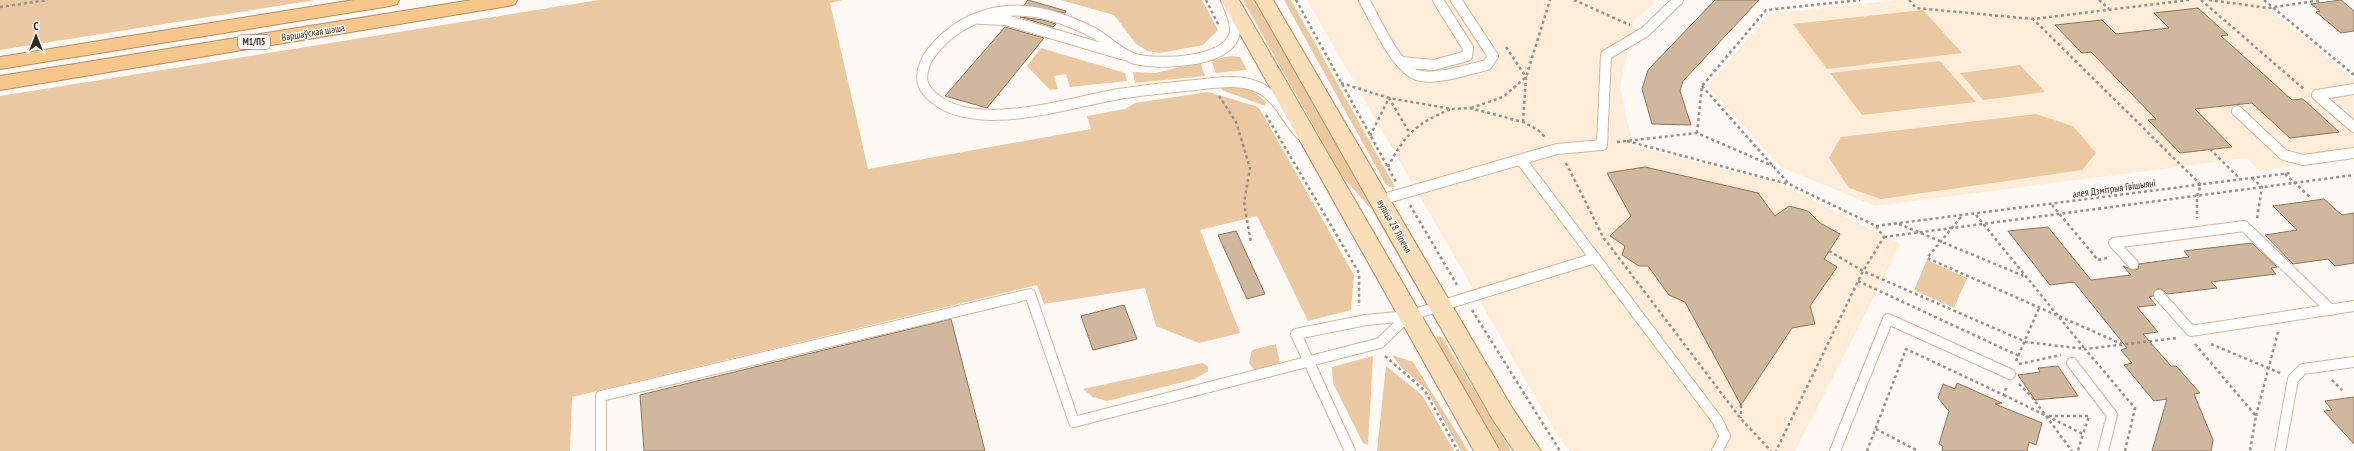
<svg xmlns="http://www.w3.org/2000/svg" width="2354" height="451" viewBox="0 0 2354 451" font-family="'PT Sans Narrow',sans-serif">
  <style>
    .built { fill: #ffedd9 }
    .green { fill: #eac9a2 }
    .building { fill: #d0b89e; stroke: #8b755c }
    .lines { fill: none; stroke-linecap: round; stroke-linejoin: round }
    .lane-casing { stroke: #cfb89d; stroke-width: 12 }
    .primary-casing { stroke: #b28f65; stroke-width: 2 }
    .highway-casing { stroke: #b28f65; stroke-width: 2 }
    .path { stroke: #989189; stroke-width: 2.5; stroke-dasharray: 3 3; stroke-linecap: butt }
    .lane { stroke: #fff; stroke-width: 10 }
    .primary { fill: #faddb9; fill-rule: evenodd }
    .highway { fill: #f7c68b; fill-rule: evenodd }
    .labels { text-anchor: middle; stroke-width: 3; stroke-linejoin: round; paint-order: stroke }
    .shield { fill: #fef9f4; stroke: #70685f; stroke-width: 1 }
    .shield-label { font-size: 9px; font-weight: bold; fill: #332a1f }
    .street-label { font-size: 10px; fill: #332a1f; stroke: #fef9f4 }
  </style>
  <rect width="100%" height="100%" fill="#fef9f4"/>
  <g class="built">
    <polygon points="1307,0 1653,0 1655,3 1634,20 1620,87 1633,146 1781,184 1901,244 1795,451 1569,451 1553,428"/>
    <polygon points="1897,0 2258,0 2354,79 2354,157 2259,171 2247,158 1875,206 1781,167 1708,86 1769,14"/>
  </g>
  <g class="green">
    <polygon points="0,0 316,0 0,50"/>
    <polygon points="599,0 842,0 830,3 868,169 1091,129 1087,116 1125,109 1135,103 1208,92 1255,106 1259,108 1354,275 1351,310 1308,321 1257,216 1200,230 1240,333 1199,343 1156,326 1145,288 1044,304 1037,285 572,397 570,451 0,451 0,96"/>
    <polygon points="1061,0 1202,0 1218,30 1203,45 1160,53 1148,51 1136,44 1114,15"/>
    <polygon points="1243,0 1254,0 1351,169 1378,206 1418,284 1414,284 1372,210 1341,175"/>
    <polygon points="1284,0 1291,0 1395,187 1389,187 1385,183"/>
    <polygon points="1923,10 1962,53 1827,69 1793,24"/>
    <polygon points="1041,48 1125,73 1127,81 1070,87 1066,74 1054,76 1058,89 1050,90 1027,66"/>
    <polygon points="1231,56 1240,57 1247,70 1216,73 1211,60"/>
    <polygon points="1940,61 1976,102 1862,115 1830,73"/>
    <polygon points="1200,62 1205,76 1135,83 1133,72 1156,73"/>
    <polygon points="2020,65 2045,92 1983,100 1960,73"/>
    <polygon points="1235,85 1253,91 1266,102 1265,106 1222,90 1220,86"/>
    <polygon points="2036,114 2073,126 2096,153 2082,170 1881,199 1849,188 1829,158 1841,137"/>
    <polygon points="1927,260 1967,278 1954,308 1914,290"/>
    <polygon points="1438,336 1442,337 1511,451 1502,451 1481,420 1435,340"/>
    <polygon points="1276,344 1280,365 1255,371 1249,363 1252,350"/>
    <polygon points="1392,355 1413,362 1468,451 1461,451 1426,389 1402,368"/>
    <polygon points="1373,356 1368,445 1363,443 1333,383 1332,367"/>
    <polygon points="1202,363 1208,366 1208,371 1195,379 1107,401 1093,397 1083,389"/>
    <polygon points="1386,366 1422,395 1454,451 1377,451"/>
  </g>
  <g class="building">
    <polygon points="1028,0 1066,11 1065,13 1024,5"/>
    <polygon points="1715,0 1759,0 1683,81 1680,91 1691,125 1652,124 1642,89 1648,70"/>
    <polygon points="2341,0 2354,11 2354,31 2341,33 2316,12 2320,11 2311,4"/>
    <polygon points="2198,8 2228,35 2221,36 2292,100 2303,99 2339,132 2290,138 2252,103 2195,109 2232,147 2180,153 2148,120 2156,119 2091,52 2082,53 2055,25 2102,20 2116,34 2169,28 2154,13"/>
    <polygon points="1020,17 1043,20 1056,24 1053,27"/>
    <polygon points="1005,27 1044,38 987,108 945,96"/>
    <polygon points="1645,167 1758,193 1775,216 1789,206 1808,211 1820,223 1840,234 1824,259 1837,267 1810,306 1815,324 1792,328 1741,405 1685,302 1669,295 1648,266 1639,266 1622,255 1625,246 1610,236 1631,216 1607,173"/>
    <polygon points="2324,199 2342,215 2354,213 2354,263 2335,266 2328,259 2293,264 2265,235 2297,230 2273,206"/>
    <polygon points="2048,227 2091,280 2131,275 2123,266 2134,270 2138,269 2139,264 2189,257 2184,251 2252,243 2277,267 2271,268 2276,274 2211,282 2217,288 2167,294 2161,289 2157,289 2153,296 2149,297 2156,305 2137,307 2158,332 2143,334 2171,366 2176,366 2200,393 2194,394 2213,440 2211,451 2152,451 2167,399 2154,401 2124,365 2132,363 2121,350 2127,348 2074,282 2050,285 2008,231"/>
    <polygon points="1236,231 1265,294 1247,299 1218,235"/>
    <polygon points="1124,305 1137,339 1093,350 1081,316"/>
    <polygon points="951,319 985,451 644,451 640,395"/>
    <polygon points="2058,366 2078,396 2035,400 2018,375 2040,372 2038,368"/>
    <polygon points="1957,383 2002,403 1995,404 2042,423 2036,445 2029,442 2027,451 1942,451 1943,446 1939,444 1949,411 1938,398 1943,384 1955,389"/>
    <polygon points="2354,397 2354,444 2324,411 2332,410 2325,401"/>
  </g>
  <g class="lines">
    <g class="lane-casing">
      <g id="lane">
        <path d="M 1226,0 C 1230,10 1238,25 1234,36 C 1224,63 1159,65 1135,59 C 1119,54 1108,41 1094,33 C 1049,10 1006,0 961,26 C 950,33 939,42 931,53 C 923,64 918,80 927,91 C 965,137 1064,104 1113,95 C 1140,90 1167,88 1195,85 C 1216,83 1239,78 1260,88 C 1278,97 1287,120 1300,134"/>
        <path d="M 1364,0 C 1375,19 1396,68 1417,75 C 1435,81 1469,69 1487,65 L 1493,56 L 1456,0"/>
        <polyline points="980,19 1006,20 1121,54"/>
        <polyline points="1401,62 1434,65 1467,56 1468,48 1438,0"/>
        <polyline points="2354,89 2317,95 2354,127"/>
        <polyline points="2237,111 2284,155 2303,160 2354,153"/>
        <polyline points="1521,160 1717,420 1725,436 1717,451"/>
        <polyline points="1380,200 1557,149 1602,145 1606,55 1645,32 1678,0"/>
        <polyline points="2133,264 2114,243 2244,226 2331,310"/>
        <polyline points="2159,295 2191,331 2354,306"/>
        <polyline points="2072,363 2112,415 2103,451"/>
        <polyline points="601,451 601,396 1030,294 1074,422 1380,343 1408,316"/>
        <polyline points="1350,451 1296,334 1366,320 1408,316 1595,258"/>
        <polyline points="1835,451 1888,319 2010,374"/>
        <polyline points="2280,451 2293,379 2303,369 2354,362"/>
      </g>
    </g>
    <g class="primary-casing">
      <g id="primary">
        <polygon points="1221,0 1239,0 1500,451 1474,451"/>
        <polygon points="1255,0 1273,0 1511,406 1541,451 1514,451 1493,420"/>
      </g>
    </g>
    <g class="highway-casing">
      <g id="highway">
        <polygon points="354,0 399,0 397,4 390,6 0,69 0,57"/>
        <polygon points="472,0 517,0 515,4 508,6 0,90 0,76"/>
      </g>
    </g>
    <g class="path">
      <polyline points="1206,0 1219,26"/>
      <polyline points="1296,0 1396,182"/>
      <polyline points="1574,0 1630,25"/>
      <polyline points="1909,0 1916,8 2033,19"/>
      <polyline points="2099,0 2109,9"/>
      <polyline points="2189,0 2033,19 2201,185 2197,196 2197,218"/>
      <polyline points="2201,0 2305,90"/>
      <polyline points="2209,0 2268,8 2322,0"/>
      <polyline points="2264,0 2354,75"/>
      <polyline points="0,7 48,0"/>
      <polyline points="1506,47 1526,77 1523,122"/>
      <polyline points="1341,83 1389,98 1452,109 1470,108 1523,122 1538,130 1545,137"/>
      <polyline points="1702,86 1789,184 1876,226 1884,237 1863,271 1776,451"/>
      <polyline points="1219,96 1236,122 1250,168 1244,203 1251,243"/>
      <polyline points="1471,108 1503,97 1526,77 1550,0"/>
      <polyline points="1266,115 1359,273 1359,306"/>
      <polyline points="1697,133 1702,86 1766,10 1860,0"/>
      <polyline points="1370,136 1389,98 1409,132"/>
      <polyline points="1627,141 1788,184"/>
      <polyline points="1617,142 1697,133 1773,166"/>
      <polyline points="2210,149 2240,179"/>
      <polyline points="1566,163 1603,237 1741,419 1771,451"/>
      <path d="M 1388,167 C 1404,135 1417,123 1451,109"/>
      <polyline points="2285,174 2310,197"/>
      <polyline points="2252,178 2262,187 2257,219"/>
      <polyline points="1410,205 1457,285"/>
      <polyline points="2052,205 2098,260 2107,258"/>
      <polyline points="1976,215 2085,349"/>
      <polyline points="1961,217 1927,258 2122,344"/>
      <polyline points="1899,224 2026,277"/>
      <polyline points="1876,226 2290,173"/>
      <polyline points="1884,237 2354,175"/>
      <polyline points="1829,251 1863,271 2026,342 2085,349"/>
      <polyline points="1858,281 2019,356"/>
      <polyline points="1472,310 1560,451"/>
      <polyline points="2195,344 2256,416 2250,451"/>
      <polyline points="2211,344 2280,373"/>
      <polyline points="1385,356 1425,391 1458,451"/>
      <polyline points="2016,361 2039,308"/>
      <polyline points="2019,364 2061,355"/>
      <polyline points="2332,380 2342,390"/>
      <polyline points="2019,384 2032,397 2072,451"/>
      <polyline points="2004,395 2083,434 2078,451"/>
      <polyline points="1741,405 1741,418"/>
      <polyline points="2049,416 2089,416 2083,434"/>
      <polyline points="2256,416 2278,332"/>
      <polyline points="1876,429 1918,451"/>
      <polyline points="1867,451 1906,349 2004,395 2006,388"/>
      <polyline points="2125,451 2135,408 2085,349 2177,338"/>
    </g>
    <use href="#lane" class="lane"/>
    <use href="#primary" class="primary"/>
    <use href="#highway" class="highway"/>
  </g>
  <g class="labels">
    <rect class="shield" x="238" y="35" width="32" height="14" rx="3"/>
    <g class="shield-label">
      <text x="254" y="45">М1/П5</text>
    </g>
    <g class="street-label">
      <text transform="translate(313 32) rotate(-9)" y="4">Варшаўская шаша</text>
      <text transform="translate(2114 188) rotate(-8)" y="4">алея Дзмітрыя Гвішыяні</text>
      <text transform="translate(1395 226) rotate(61)" y="4">вуліца 28 Ліпеня</text>
    </g>
  </g>
  <g transform="translate(36 36)" stroke="#fef9f4" stroke-width="3" paint-order="stroke">
  <path d="M0-3L7 15L0 10L-7 15Z" fill="#332a1f"/>
  <text y="-6" font-size="11" font-weight="bold" text-anchor="middle" fill="#332a1f">С</text>
  </g>
</svg>
